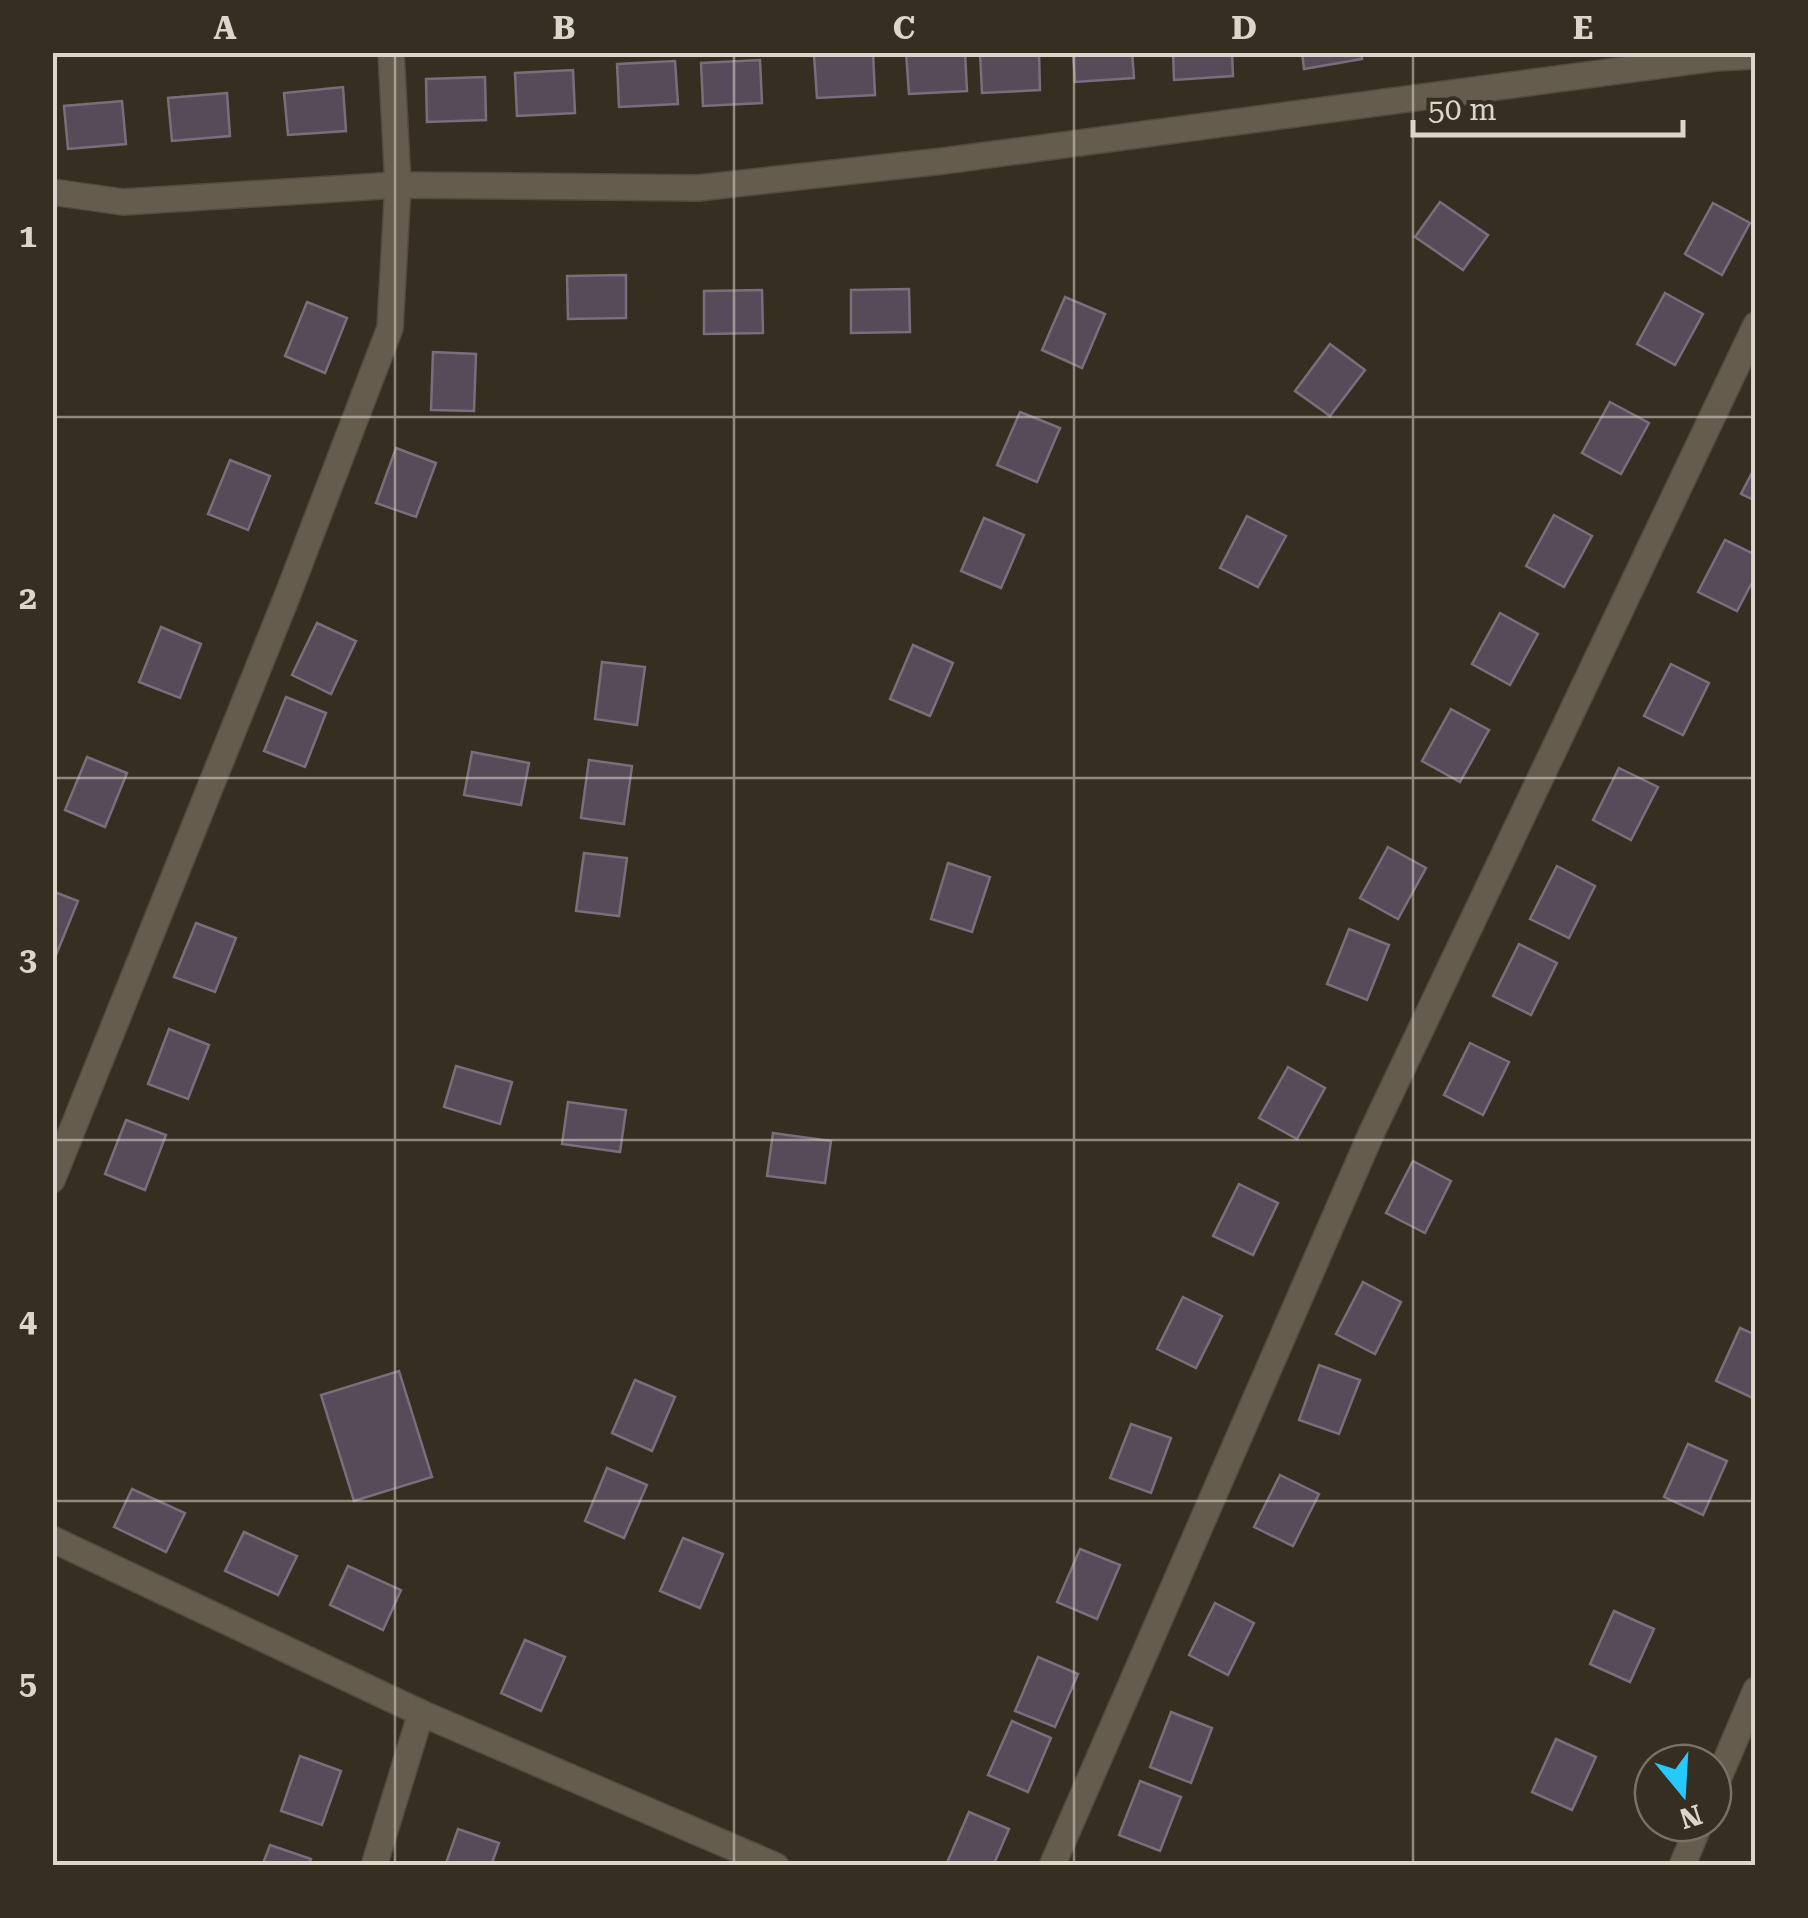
<svg xmlns="http://www.w3.org/2000/svg" width="1808" height="1918" viewBox="0 0 1808 1918" font-family="'Roboto Serif',serif">
  <style>
    .building { fill: #574b59; stroke: #7a6e7c; stroke-width: 2.5 }
    .lines { fill: none; stroke-linecap: round; stroke-linejoin: round }
    .minor-casing { stroke: #534b40; stroke-width: 28 }
    .minor { stroke: #665c4d; stroke-width: 25 }
    .grid { fill: none; stroke: #dbd5cc; stroke-width: 2.5; stroke-opacity: 0.55 }
    .neatline { fill: none; stroke: #dbd5cc; stroke-width: 4 }
    .grid-label { font-size: 32px; text-anchor: middle; font-weight: bold; fill: #dbd5cc }
  </style>
  <rect width="100%" height="100%" fill="#362e20"/>
  <g class="building">
    <polygon points="873,52 875,95 817,98 814,55"/>
    <polygon points="906,52 965,52 967,91 909,94"/>
    <polygon points="980,52 1039,52 1040,90 982,93"/>
    <polygon points="1073,52 1132,52 1134,78 1075,82"/>
    <polygon points="1173,52 1232,52 1233,76 1174,80"/>
    <polygon points="1302,52 1361,52 1362,59 1304,69"/>
    <polygon points="760,60 762,103 703,106 701,63"/>
    <polygon points="675,61 678,104 619,107 617,64"/>
    <polygon points="573,70 575,113 517,116 515,73"/>
    <polygon points="485,77 486,120 427,122 426,79"/>
    <polygon points="343,87 346,131 288,135 284,93"/>
    <polygon points="227,93 230,136 172,141 168,98"/>
    <polygon points="122,101 126,144 68,149 64,106"/>
    <polygon points="1440,202 1488,235 1463,270 1415,237"/>
    <polygon points="1713,203 1750,223 1722,275 1685,254"/>
    <polygon points="626,275 626,318 568,319 567,276"/>
    <polygon points="909,289 910,332 851,333 851,290"/>
    <polygon points="762,290 763,333 704,334 704,291"/>
    <polygon points="1665,293 1703,314 1675,365 1637,344"/>
    <polygon points="1065,297 1105,314 1082,368 1042,350"/>
    <polygon points="307,302 347,318 325,373 285,356"/>
    <polygon points="1330,344 1365,370 1330,416 1295,391"/>
    <polygon points="433,352 476,354 474,411 431,410"/>
    <polygon points="1610,402 1649,423 1621,474 1582,453"/>
    <polygon points="1020,412 1060,428 1037,482 997,465"/>
    <polygon points="396,448 436,463 416,517 376,503"/>
    <polygon points="230,460 270,476 248,530 208,514"/>
    <polygon points="1756,465 1756,501 1741,494"/>
    <polygon points="1554,515 1592,536 1564,587 1526,566"/>
    <polygon points="1247,516 1286,536 1258,587 1220,568"/>
    <polygon points="984,518 1024,535 1001,588 961,571"/>
    <polygon points="1725,540 1756,555 1756,575 1737,611 1698,592"/>
    <polygon points="1500,613 1538,634 1510,685 1472,664"/>
    <polygon points="317,623 356,641 331,694 292,675"/>
    <polygon points="161,627 201,644 180,698 139,682"/>
    <polygon points="913,645 953,663 930,716 890,699"/>
    <polygon points="602,662 645,667 637,725 595,719"/>
    <polygon points="1671,664 1709,683 1683,735 1644,716"/>
    <polygon points="286,697 326,713 305,767 264,751"/>
    <polygon points="1451,709 1489,730 1460,782 1422,761"/>
    <polygon points="472,752 529,763 521,805 464,795"/>
    <polygon points="87,757 127,773 105,827 65,810"/>
    <polygon points="589,760 632,766 624,824 581,818"/>
    <polygon points="1619,768 1658,787 1631,840 1593,820"/>
    <polygon points="1388,847 1426,868 1398,919 1360,898"/>
    <polygon points="584,853 627,858 619,916 576,911"/>
    <polygon points="948,863 990,877 972,932 931,919"/>
    <polygon points="1557,866 1595,886 1569,938 1530,919"/>
    <polygon points="52,891 78,901 56,955 52,954"/>
    <polygon points="196,923 236,938 215,992 174,977"/>
    <polygon points="1349,929 1389,945 1367,1000 1327,984"/>
    <polygon points="1519,944 1557,963 1531,1015 1493,996"/>
    <polygon points="169,1029 209,1045 188,1099 148,1084"/>
    <polygon points="1470,1043 1509,1062 1483,1115 1444,1095"/>
    <polygon points="456,1066 512,1082 500,1124 444,1107"/>
    <polygon points="1288,1067 1325,1088 1297,1139 1259,1118"/>
    <polygon points="568,1102 626,1110 620,1152 562,1144"/>
    <polygon points="126,1120 166,1135 145,1190 105,1174"/>
    <polygon points="773,1133 831,1141 825,1183 767,1176"/>
    <polygon points="1413,1161 1451,1181 1425,1233 1386,1213"/>
    <polygon points="1239,1184 1278,1203 1253,1255 1213,1236"/>
    <polygon points="1363,1282 1401,1302 1375,1354 1336,1334"/>
    <polygon points="1183,1297 1222,1316 1196,1368 1157,1349"/>
    <polygon points="1740,1328 1756,1335 1755,1399 1716,1381"/>
    <polygon points="1319,1365 1360,1380 1339,1434 1299,1420"/>
    <polygon points="399,1371 432,1477 354,1501 321,1395"/>
    <polygon points="635,1380 675,1397 652,1451 612,1433"/>
    <polygon points="1131,1424 1171,1438 1151,1493 1110,1478"/>
    <polygon points="1688,1444 1727,1461 1703,1515 1664,1497"/>
    <polygon points="607,1468 647,1485 624,1538 585,1521"/>
    <polygon points="1280,1475 1319,1494 1293,1546 1254,1527"/>
    <polygon points="132,1489 185,1513 166,1552 114,1527"/>
    <polygon points="244,1532 297,1556 278,1595 225,1571"/>
    <polygon points="683,1538 723,1554 700,1608 660,1591"/>
    <polygon points="1080,1549 1120,1565 1097,1619 1057,1602"/>
    <polygon points="348,1566 401,1590 383,1630 330,1605"/>
    <polygon points="1215,1603 1254,1623 1228,1675 1189,1655"/>
    <polygon points="1614,1611 1654,1629 1630,1682 1590,1664"/>
    <polygon points="525,1640 565,1657 541,1711 501,1693"/>
    <polygon points="1038,1657 1078,1674 1055,1727 1015,1711"/>
    <polygon points="1171,1712 1212,1728 1191,1783 1150,1767"/>
    <polygon points="1012,1721 1051,1738 1028,1792 988,1775"/>
    <polygon points="1556,1739 1596,1757 1572,1810 1532,1792"/>
    <polygon points="300,1756 341,1771 322,1825 281,1811"/>
    <polygon points="1140,1781 1181,1797 1160,1851 1119,1835"/>
    <polygon points="969,1812 1009,1829 993,1866 946,1865"/>
    <polygon points="458,1829 499,1843 491,1866 445,1866"/>
    <polygon points="270,1845 311,1859 308,1866 262,1866"/>
  </g>
  <g class="lines">
    <g class="minor-casing">
      <g id="minor">
        <polyline points="52,192 123,202 398,185 698,188 943,161 1715,58 1756,56"/>
        <polyline points="52,1180 288,594 390,328 398,185 391,52"/>
        <polyline points="52,1539 421,1713 776,1866"/>
        <polyline points="1713,1791 1756,1690"/>
        <polyline points="374,1866 421,1713"/>
        <polyline points="1052,1866 1371,1134 1756,325"/>
        <polyline points="1682,1866 1700,1823"/>
      </g>
    </g>
    <use href="#minor" class="minor"/>
  </g>
  <path class="grid" d="M 395,52 L 395,1866M 734,52 L 734,1866M 1074,52 L 1074,1866M 1413,52 L 1413,1866M 52,417 L 1756,417M 52,778 L 1756,778M 52,1140 L 1756,1140M 52,1501 L 1756,1501"/>
  <rect width="1808" height="1918" fill="none" stroke="#362e20" stroke-width="110"/>
  <g transform="translate(1683 1793) rotate(162)"><circle r="48" fill="#362e20" stroke="#787165" stroke-width="2.5"/>
  <path d="M0-8L18 38L0 25L-18 38Z" fill="#26c9fe"/>
  <text y="-15" font-size="28" font-weight="bold" text-anchor="middle" fill="#dbd5cc">N</text>
  </g>
  <path d="M1413 120v15h270v-15" fill="none" stroke="#dbd5cc" stroke-width="5"/>
  <text x="1428" y="120" font-size="30" fill="#dbd5cc" stroke="#362e20" stroke-width="8" paint-order="stroke">50 m</text>
  <rect x="55" y="55" width="1698" height="1808" class="neatline"/>
  <g class="grid-label">
    <text x="225" y="39">A</text>
    <text x="564" y="39">B</text>
    <text x="904" y="39">C</text>
    <text x="1244" y="39">D</text>
    <text x="1583" y="39">E</text>
    <text x="28" y="247">1</text>
    <text x="28" y="609">2</text>
    <text x="28" y="970">3</text>
    <text x="28" y="1332">4</text>
    <text x="28" y="1694">5</text>
  </g>
</svg>
